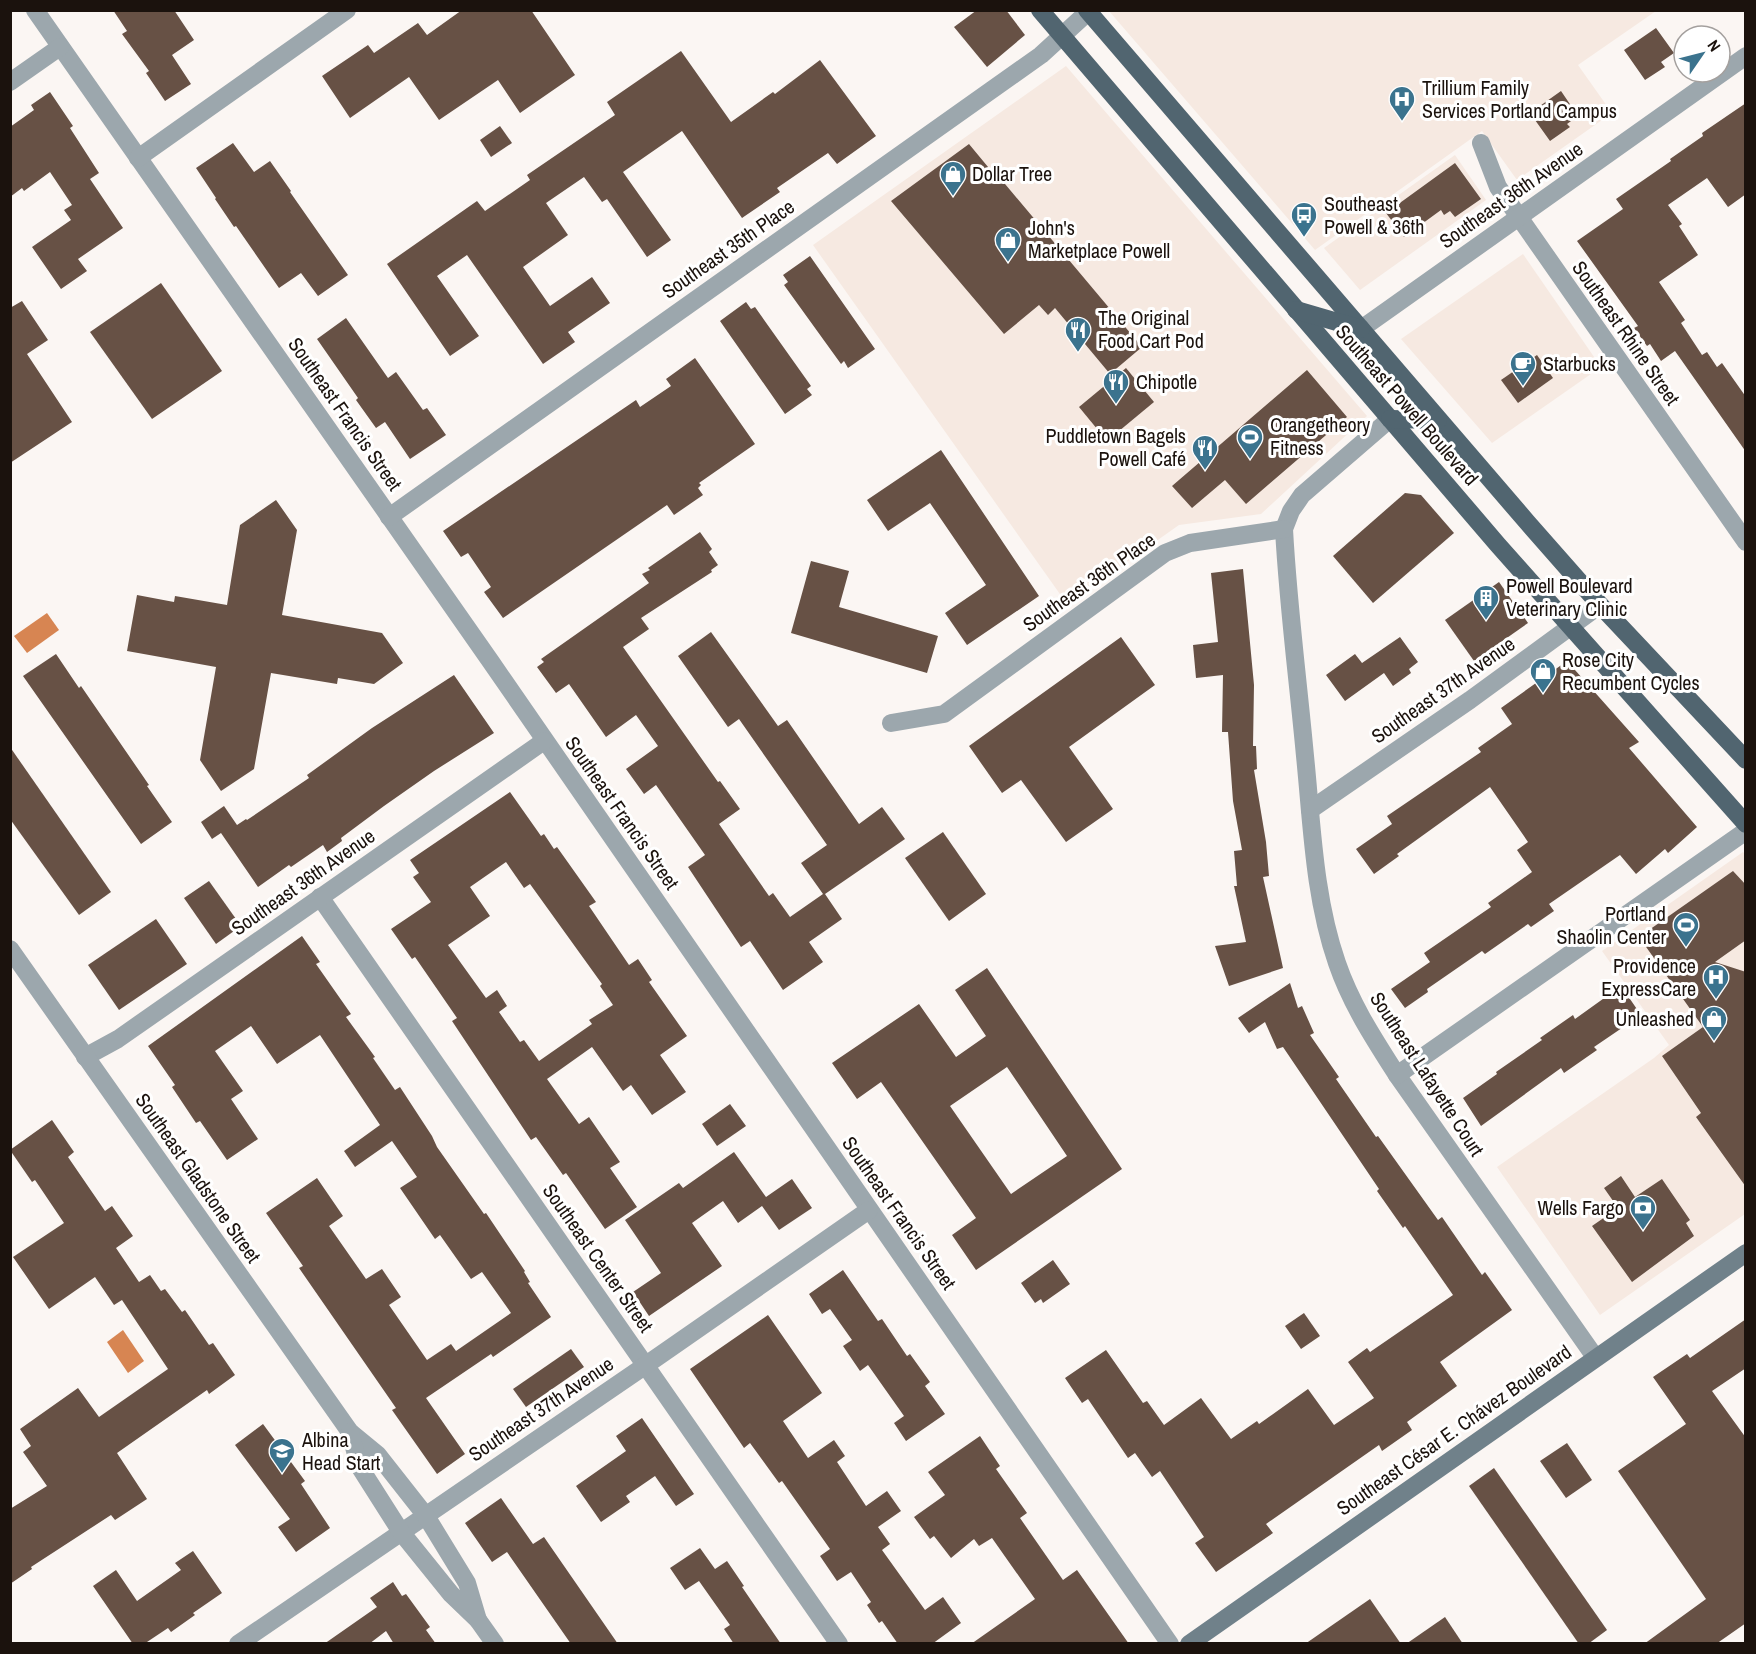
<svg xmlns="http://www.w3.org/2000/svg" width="1756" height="1654" viewBox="0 0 1756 1654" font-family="'Archivo Narrow',sans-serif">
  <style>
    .built { fill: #f6e9e1 }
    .water { fill: #d78552 }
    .building { fill: #675145; fill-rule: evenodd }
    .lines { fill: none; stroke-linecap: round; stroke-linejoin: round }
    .minor { stroke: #9ca7ad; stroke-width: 18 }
    .tertiary { stroke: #9ca7ad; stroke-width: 18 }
    .secondary { stroke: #70818a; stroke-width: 18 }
    .primary { stroke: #516570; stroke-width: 18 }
    .labels { text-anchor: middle; stroke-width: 6; stroke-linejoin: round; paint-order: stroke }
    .poi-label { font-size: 20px; fill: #1b120d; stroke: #fff; text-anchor: start }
    .street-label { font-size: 20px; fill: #1b120d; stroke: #fff }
  </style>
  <rect width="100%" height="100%" fill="#fbf6f3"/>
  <g class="built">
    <polygon points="1109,11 1656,11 1578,65 1612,113 1517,180 1482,131 1315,250"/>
    <polygon points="1066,66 1367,416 1261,514 1179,525 1067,604 813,245"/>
    <polygon points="1455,155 1486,200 1360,290 1324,248"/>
    <polygon points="1523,254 1601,367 1492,443 1401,339"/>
    <polygon points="1743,852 1746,855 1745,1214 1600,1315 1497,1167 1654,1058 1669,1045 1602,951"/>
  </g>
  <g class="water">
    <polygon points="47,613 59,630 27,653 14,636"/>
    <polygon points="123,1330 144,1361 128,1373 107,1342"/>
  </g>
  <g class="building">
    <polygon points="113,10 174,10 194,40 172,55 191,84 165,101 146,73 149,71 122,34 127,31"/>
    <polygon points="462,10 531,10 575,75 520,113 498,80 439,120 409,77 350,118 322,76 368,45 374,53 418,23 427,35"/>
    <polygon points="977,10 1006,10 1025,35 987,67 954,27"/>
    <polygon points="1656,28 1674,53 1661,62 1665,67 1645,80 1624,50"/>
    <polygon points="681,51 731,122 773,92 775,94 820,60 876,136 837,164 828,153 777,188 780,192 742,218 682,131 623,172 671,240 647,257 607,199 602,202 584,177 546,203 568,235 523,267 550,306 592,277 610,303 568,332 575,342 543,364 467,255 437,276 479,336 450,356 387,264 477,201 485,211 530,180 527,175 615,115 607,102"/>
    <polygon points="1561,91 1578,116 1567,124 1570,127 1550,141 1530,113"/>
    <polygon points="50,92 73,126 70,128 99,173 90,179 123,228 78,259 87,271 61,289 32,247 71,220 64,210 72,205 50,172 24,191 22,188 10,197 10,127 34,110 31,105"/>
    <polygon points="1746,103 1746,194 1728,207 1707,178 1668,205 1682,224 1679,226 1698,255 1659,282 1685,320 1681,323 1702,355 1707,352 1717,367 1722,363 1746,397 1746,452 1675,351 1661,361 1650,344 1647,346 1634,328 1638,326 1577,241 1623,209 1616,199 1671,161 1670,159 1703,136 1702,133"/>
    <polygon points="500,126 512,143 491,157 480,140"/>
    <polygon points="233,143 254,172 270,161 291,191 290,192 348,275 318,296 301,273 279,288 236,226 234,227 215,199 216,198 196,168"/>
    <polygon points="969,144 993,173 995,172 1142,347 1110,374 1055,308 1048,315 1039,305 1004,334 891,201"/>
    <polygon points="1455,163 1481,199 1455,217 1450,211 1444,215 1441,210 1404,237 1386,213"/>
    <polygon points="810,256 875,349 848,368 844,361 841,364 784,285 788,282 783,275"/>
    <polygon points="161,283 222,371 152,419 90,332"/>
    <polygon points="22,301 48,340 27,354 72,422 10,463 10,308"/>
    <polygon points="746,302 751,309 755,307 811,386 807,389 812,395 785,414 720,321"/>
    <polygon points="346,318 388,378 396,372 423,410 427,408 446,435 410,459 385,422 376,428 356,400 358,398 317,339"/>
    <polygon points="1537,355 1553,378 1518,403 1501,380"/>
    <polygon points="695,358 755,444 699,483 701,485 698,488 703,495 674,515 667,505 503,618 484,592 491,587 489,584 468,553 461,557 443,531 636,400 640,407 671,386 666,379"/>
    <polygon points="1126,368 1154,402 1107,441 1079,407"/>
    <polygon points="1307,370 1347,417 1246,504 1225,480 1192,508 1172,486"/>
    <polygon points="941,450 1039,596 967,645 945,613 986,585 930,503 888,531 867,500"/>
    <polygon points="1405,493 1421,495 1454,533 1373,603 1333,556"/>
    <polygon points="276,500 297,530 282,615 382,633 403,663 374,684 338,678 337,684 271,673 254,769 221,791 200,760 216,667 127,651 137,595 174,602 175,596 227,605 240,525"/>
    <polygon points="700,532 712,549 709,552 718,565 711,570 712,572 641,618 649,629 623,647 718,782 720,781 740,809 719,824 769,896 773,893 790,917 823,894 801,863 827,845 739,719 728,727 678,656 711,632 778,726 787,720 859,824 882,807 905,839 825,894 842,919 809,942 823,962 783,990 750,941 741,947 688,867 705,855 656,785 644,794 626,769 658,746 636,715 606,737 569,684 556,693 537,667 544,662 541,659 649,583 642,574 650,570 648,568"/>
    <polygon points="811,561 849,571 839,607 938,636 927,673 791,633"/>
    <polygon points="1243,569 1254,685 1253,746 1256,746 1257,769 1254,770 1266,842 1269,876 1263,877 1283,968 1229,986 1215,946 1246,942 1234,886 1237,886 1234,851 1242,850 1233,801 1228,732 1222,732 1223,675 1196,678 1193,645 1218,642 1211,573"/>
    <polygon points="1499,582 1528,623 1474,661 1445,620"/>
    <polygon points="1121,637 1155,685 1069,747 1113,809 1066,842 1021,780 1002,793 969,746"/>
    <polygon points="1400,637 1418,662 1409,669 1411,673 1393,686 1384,673 1345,701 1326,675 1355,654 1362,663"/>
    <polygon points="56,654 79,688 81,686 149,785 147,786 172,822 141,844 23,676"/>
    <polygon points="1567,661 1639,742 1629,748 1697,827 1668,853 1665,849 1636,874 1620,855 1549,904 1554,911 1531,927 1528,924 1485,954 1482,951 1427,989 1428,992 1405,1008 1391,989 1430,962 1424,953 1491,907 1488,903 1532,872 1517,850 1528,842 1490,787 1397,854 1399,856 1374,874 1356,849 1392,824 1387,816 1481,752 1478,748 1512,724 1501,708"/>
    <polygon points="454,675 494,733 434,771 384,806 341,838 342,841 327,852 323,845 291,867 289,865 258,887 221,833 212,839 201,822 224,806 237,825 246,819 247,820 309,778 307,775 372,728"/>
    <polygon points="10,747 111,892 79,915 10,819"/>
    <path d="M 510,792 L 541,836 L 544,834 L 554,849 L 557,847 L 596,902 L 589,906 L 629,965 L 638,959 L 652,980 L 649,982 L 687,1036 L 660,1055 L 686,1092 L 652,1115 L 631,1085 L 623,1091 L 592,1047 L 547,1079 L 579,1124 L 589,1117 L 620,1162 L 610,1168 L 637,1207 L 605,1229 L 566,1173 L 563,1175 L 536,1137 L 531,1140 L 452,1021 L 457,1018 L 415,957 L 412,959 L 391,929 L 431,902 L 413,877 L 419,873 L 410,860 ZM 506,862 L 524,888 L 530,884 L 602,984 L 600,986 L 613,1005 L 589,1020 L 592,1024 L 539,1061 L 524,1040 L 520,1042 L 499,1012 L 507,1006 L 497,990 L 486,998 L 448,945 L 490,916 L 470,887 Z"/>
    <polygon points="943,832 986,894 949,921 905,858"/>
    <polygon points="1733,871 1746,885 1746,940 1715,962 1746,972 1746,1187 1696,1117 1701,1113 1662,1056 1703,1027 1639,937"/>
    <polygon points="209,881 241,926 216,944 184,898"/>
    <polygon points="156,919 187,964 119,1010 88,965"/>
    <polygon points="302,936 320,962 316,964 351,1014 346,1017 375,1057 373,1058 395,1090 400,1087 432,1136 437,1147 484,1214 486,1213 525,1271 524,1272 530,1282 528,1283 551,1317 493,1357 491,1354 426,1398 465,1454 437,1474 392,1410 396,1408 299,1268 303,1266 266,1213 317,1178 343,1216 329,1226 366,1279 382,1269 401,1297 389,1305 427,1360 451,1344 456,1351 511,1313 482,1272 471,1279 440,1235 435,1239 400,1188 417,1177 392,1141 355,1167 344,1151 380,1125 320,1035 277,1064 251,1026 215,1051 243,1091 231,1099 258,1139 227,1160 200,1121 196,1123 172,1087 175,1085 148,1046"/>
    <path d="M 987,968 L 1122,1169 L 976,1270 L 952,1235 L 976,1218 L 881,1082 L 857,1099 L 832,1063 L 919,1004 L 956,1057 L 986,1036 L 955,990 ZM 1007,1067 L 1067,1156 L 1011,1194 L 950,1106 Z"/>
    <polygon points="1290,983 1298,1008 1302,1006 1314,1033 1310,1035 1339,1077 1336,1079 1376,1137 1378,1136 1438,1220 1442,1217 1482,1275 1485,1272 1512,1310 1440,1362 1457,1386 1407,1422 1412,1430 1382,1451 1379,1445 1266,1524 1273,1533 1216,1572 1195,1543 1204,1537 1160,1471 1152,1477 1135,1453 1128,1458 1088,1399 1082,1403 1065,1378 1106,1350 1143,1403 1147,1401 1164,1425 1201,1398 1231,1439 1257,1421 1259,1424 1308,1389 1334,1425 1374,1398 1348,1362 1367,1348 1370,1352 1453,1295 1405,1226 1403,1228 1377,1191 1379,1189 1283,1047 1277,1049 1265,1022 1249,1033 1238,1018"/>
    <polygon points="1621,986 1641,1015 1594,1047 1597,1050 1564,1073 1561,1068 1481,1126 1463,1098 1497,1074 1496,1072 1542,1040 1540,1038 1573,1015 1575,1019"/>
    <polygon points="730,1104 746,1126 717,1146 702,1124"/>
    <polygon points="52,1120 74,1152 68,1157 105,1211 112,1206 133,1236 116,1248 139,1282 150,1275 161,1291 165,1289 182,1312 185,1310 209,1345 213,1343 235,1375 209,1394 207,1390 117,1453 147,1499 115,1520 111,1515 31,1567 32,1569 10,1584 10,1509 47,1486 23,1452 31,1446 20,1429 78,1388 99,1417 168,1369 122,1300 114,1305 95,1277 49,1309 13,1257 64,1223 35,1180 32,1182 10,1150"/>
    <polygon points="734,1152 766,1197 792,1179 812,1208 779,1230 762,1206 738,1223 723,1201 692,1223 722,1266 649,1316 633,1292 661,1273 625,1220 679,1183 683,1188"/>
    <polygon points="1621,1176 1635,1197 1662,1179 1690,1220 1686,1223 1694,1236 1632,1282 1592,1226 1618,1208 1604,1188"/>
    <polygon points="1053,1260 1070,1284 1043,1303 1041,1299 1035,1303 1021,1283"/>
    <polygon points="843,1270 878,1321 882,1319 907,1356 910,1354 930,1382 925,1386 945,1414 906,1441 894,1423 904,1416 868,1365 860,1371 843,1346 852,1340 830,1309 822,1314 809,1294"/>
    <polygon points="1304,1313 1320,1336 1301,1349 1285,1326"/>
    <polygon points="768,1315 822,1393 783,1421 808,1458 834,1440 845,1456 837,1462 866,1506 887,1491 901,1511 878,1527 890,1544 882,1550 925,1610 943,1597 961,1623 932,1644 898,1644 882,1621 879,1623 867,1605 871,1602 851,1572 837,1581 820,1556 830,1549 782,1481 779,1483 750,1443 744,1448 690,1369"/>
    <polygon points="1746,1319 1746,1368 1712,1391 1746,1438 1746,1623 1716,1644 1644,1644 1706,1599 1618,1471 1686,1424 1653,1377 1687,1354 1690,1358"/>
    <polygon points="571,1349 584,1367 526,1407 513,1389"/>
    <polygon points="642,1418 694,1494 676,1506 655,1476 626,1496 630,1502 601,1522 576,1486 626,1451 616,1436"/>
    <polygon points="263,1424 305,1481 301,1484 330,1528 296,1552 278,1527 290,1519 235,1445"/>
    <polygon points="980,1436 1000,1466 996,1469 1027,1513 1020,1518 1063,1580 1077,1570 1129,1644 971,1644 1035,1599 992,1538 979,1546 974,1539 951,1558 934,1536 930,1539 914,1517 945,1495 928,1472"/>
    <polygon points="1567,1443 1592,1480 1566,1498 1540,1461"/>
    <polygon points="1494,1468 1607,1630 1588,1644 1579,1644 1469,1486"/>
    <polygon points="501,1498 533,1544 544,1537 618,1644 571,1644 507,1552 492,1562 465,1523"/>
    <polygon points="700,1548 715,1569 727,1561 744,1586 742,1587 781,1644 734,1644 724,1629 730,1625 699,1581 685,1590 670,1568"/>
    <polygon points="193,1551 222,1593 193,1613 195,1615 171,1632 168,1628 144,1644 133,1644 93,1586 116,1570 137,1601 181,1570 175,1563"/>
    <polygon points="393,1582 402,1596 406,1594 430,1627 426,1630 436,1644 394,1644 386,1631 369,1644 324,1644 377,1607 370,1598"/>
    <polygon points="1370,1599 1401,1644 1305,1644"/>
    <polygon points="1445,1617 1463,1644 1406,1644"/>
  </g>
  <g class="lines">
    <g class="minor">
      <polyline points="35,10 491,662 1170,1644"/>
      <polyline points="10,82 60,47"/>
      <polyline points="1481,143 1498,187 1746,542"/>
      <polyline points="138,158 347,10"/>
      <polyline points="1361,329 1746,56"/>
      <path d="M 1390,419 L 1302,495 L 1291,511 L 1284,529 C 1288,605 1298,680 1305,756 C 1312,825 1314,897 1337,963 C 1351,1004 1374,1039 1397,1075 L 1595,1357"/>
      <polyline points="389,517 1041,55 1088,12"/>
      <polyline points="891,723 944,714 1165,553 1190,543 1284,529"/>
      <polyline points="1310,810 1470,700 1600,605"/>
      <polyline points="320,897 839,1644"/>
      <polyline points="85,1057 118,1039 544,741"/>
      <polyline points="1397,1075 1746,831"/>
      <polyline points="238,1644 646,1365 869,1210"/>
    </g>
    <g class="tertiary">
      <polyline points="10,949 350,1432 378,1455 426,1516 467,1583 478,1620"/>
      <polyline points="350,1432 359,1466 401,1532 451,1594 478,1620 495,1644"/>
    </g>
    <polyline class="secondary" points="1189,1644 1746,1253"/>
    <g class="primary">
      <polyline points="1040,10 1498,545 1746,824"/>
      <polyline points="1087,10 1527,522 1600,605 1746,760"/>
      <polyline points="1296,310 1361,329"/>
      <polyline points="1390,419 1438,420"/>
    </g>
  </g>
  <defs>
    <g id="hospital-pin" transform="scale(1.35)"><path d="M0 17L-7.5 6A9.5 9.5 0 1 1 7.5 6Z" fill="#3b738e" stroke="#fff"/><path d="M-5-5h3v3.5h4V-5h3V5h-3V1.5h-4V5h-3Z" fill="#fff"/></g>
    <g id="shop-pin" transform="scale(1.35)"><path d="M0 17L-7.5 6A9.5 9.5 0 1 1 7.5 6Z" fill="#3b738e" stroke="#fff"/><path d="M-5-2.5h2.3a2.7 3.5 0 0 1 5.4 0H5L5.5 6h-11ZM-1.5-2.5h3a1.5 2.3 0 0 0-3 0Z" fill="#fff"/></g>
    <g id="bus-pin" transform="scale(1.35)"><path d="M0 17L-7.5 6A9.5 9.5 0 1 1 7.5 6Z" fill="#3b738e" stroke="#fff"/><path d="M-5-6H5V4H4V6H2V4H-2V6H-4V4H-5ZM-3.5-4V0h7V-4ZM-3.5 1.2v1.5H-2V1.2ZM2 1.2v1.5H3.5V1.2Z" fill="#fff"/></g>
    <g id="restaurant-pin" transform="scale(1.35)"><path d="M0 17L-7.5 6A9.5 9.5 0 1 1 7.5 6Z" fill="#3b738e" stroke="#fff"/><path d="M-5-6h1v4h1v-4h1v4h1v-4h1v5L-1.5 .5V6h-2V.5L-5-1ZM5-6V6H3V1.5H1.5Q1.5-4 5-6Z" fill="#fff"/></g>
    <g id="cafe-pin" transform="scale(1.35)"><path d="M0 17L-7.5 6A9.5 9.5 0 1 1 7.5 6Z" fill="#3b738e" stroke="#fff"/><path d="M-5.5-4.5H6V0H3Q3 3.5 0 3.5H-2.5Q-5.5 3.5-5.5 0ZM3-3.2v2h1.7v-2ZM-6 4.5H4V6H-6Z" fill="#fff"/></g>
    <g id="stadium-pin" transform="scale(1.35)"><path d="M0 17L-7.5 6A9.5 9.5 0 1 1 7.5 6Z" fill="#3b738e" stroke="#fff"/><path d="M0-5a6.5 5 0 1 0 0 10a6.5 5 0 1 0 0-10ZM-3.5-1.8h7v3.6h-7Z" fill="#fff"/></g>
    <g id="building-pin" transform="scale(1.35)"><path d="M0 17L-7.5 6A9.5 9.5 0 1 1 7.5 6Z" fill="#3b738e" stroke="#fff"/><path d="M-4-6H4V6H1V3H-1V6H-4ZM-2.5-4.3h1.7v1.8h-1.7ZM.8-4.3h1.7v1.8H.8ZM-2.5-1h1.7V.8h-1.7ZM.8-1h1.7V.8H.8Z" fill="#fff"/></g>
    <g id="bank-pin" transform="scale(1.35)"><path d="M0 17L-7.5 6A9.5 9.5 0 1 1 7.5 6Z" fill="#3b738e" stroke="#fff"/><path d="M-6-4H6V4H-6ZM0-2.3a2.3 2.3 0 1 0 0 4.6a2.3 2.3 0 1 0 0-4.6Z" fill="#fff"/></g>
    <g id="school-pin" transform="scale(1.35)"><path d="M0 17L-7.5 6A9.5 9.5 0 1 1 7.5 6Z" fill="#3b738e" stroke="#fff"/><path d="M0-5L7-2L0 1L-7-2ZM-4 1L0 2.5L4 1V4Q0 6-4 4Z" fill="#fff"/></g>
  </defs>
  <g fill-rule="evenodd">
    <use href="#hospital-pin" x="1402" y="99"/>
    <use href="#shop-pin" x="953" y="174"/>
    <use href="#bus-pin" x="1304" y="215"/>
    <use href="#shop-pin" x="1008" y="240"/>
    <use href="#restaurant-pin" x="1078" y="330"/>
    <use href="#cafe-pin" x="1523" y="364"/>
    <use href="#restaurant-pin" x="1116" y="382"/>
    <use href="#stadium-pin" x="1250" y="437"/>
    <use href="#restaurant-pin" x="1205" y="448"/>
    <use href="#building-pin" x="1486" y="598"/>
    <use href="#shop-pin" x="1543" y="671"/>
    <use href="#stadium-pin" x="1686" y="925"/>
    <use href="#hospital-pin" x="1716" y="977"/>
    <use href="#shop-pin" x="1714" y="1019"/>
    <use href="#bank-pin" x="1643" y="1208"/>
    <use href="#school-pin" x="282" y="1451"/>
  </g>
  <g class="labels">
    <g class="poi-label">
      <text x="1422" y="95">Trillium Family<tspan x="1422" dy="23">Services Portland Campus</tspan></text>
      <text x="972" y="181">Dollar Tree</text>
      <text x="1324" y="211">Southeast<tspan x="1324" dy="23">Powell &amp; 36th</tspan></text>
      <text x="1028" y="235">John's<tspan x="1028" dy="23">Marketplace Powell</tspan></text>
      <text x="1098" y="325">The Original<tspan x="1098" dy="23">Food Cart Pod</tspan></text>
      <text x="1543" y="371">Starbucks</text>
      <text x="1136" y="389">Chipotle</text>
      <text x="1270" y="432">Orangetheory<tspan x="1270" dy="23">Fitness</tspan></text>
      <text x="1186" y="443" text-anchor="end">Puddletown Bagels<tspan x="1186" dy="23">Powell Café</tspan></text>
      <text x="1506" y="593">Powell Boulevard<tspan x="1506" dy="23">Veterinary Clinic</tspan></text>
      <text x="1562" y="667">Rose City<tspan x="1562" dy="23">Recumbent Cycles</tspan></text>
      <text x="1666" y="921" text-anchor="end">Portland<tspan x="1666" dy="23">Shaolin Center</tspan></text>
      <text x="1696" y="973" text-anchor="end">Providence<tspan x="1696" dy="23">ExpressCare</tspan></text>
      <text x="1694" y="1026" text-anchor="end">Unleashed</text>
      <text x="1624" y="1215" text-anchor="end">Wells Fargo</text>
      <text x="302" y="1447">Albina<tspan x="302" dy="23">Head Start</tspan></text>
    </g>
    <g class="street-label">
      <text transform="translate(1511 195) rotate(-35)" y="7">Southeast 36th Avenue</text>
      <text transform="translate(728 249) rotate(-35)" y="7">Southeast 35th Place</text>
      <text transform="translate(1626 333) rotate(55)" y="7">Southeast Rhine Street</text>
      <text transform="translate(1407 405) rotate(49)" y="7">Southeast Powell Boulevard</text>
      <text transform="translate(345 414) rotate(55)" y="7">Southeast Francis Street</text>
      <text transform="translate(1089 582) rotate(-35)" y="7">Southeast 36th Place</text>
      <text transform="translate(1443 690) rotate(-35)" y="7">Southeast 37th Avenue</text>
      <text transform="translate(622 813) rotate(55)" y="7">Southeast Francis Street</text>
      <text transform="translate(303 882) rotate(-35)" y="7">Southeast 36th Avenue</text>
      <text transform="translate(1427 1074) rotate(57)" y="7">Southeast Lafayette Court</text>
      <text transform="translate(198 1178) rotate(55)" y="7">Southeast Gladstone Street</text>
      <text transform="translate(899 1213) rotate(55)" y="7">Southeast Francis Street</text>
      <text transform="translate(598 1258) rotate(55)" y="7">Southeast Center Street</text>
      <text transform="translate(541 1409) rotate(-34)" y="7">Southeast 37th Avenue</text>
      <text transform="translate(1454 1430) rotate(-35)" y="7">Southeast César E. Chávez Boulevard</text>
    </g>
  </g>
  <rect width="1756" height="1654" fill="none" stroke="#1b120d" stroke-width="24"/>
  <g transform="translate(1702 54) rotate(55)"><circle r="28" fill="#ffffff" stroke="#a4a09e" stroke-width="1.5"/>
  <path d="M0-4.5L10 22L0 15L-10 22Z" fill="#3b738e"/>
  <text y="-9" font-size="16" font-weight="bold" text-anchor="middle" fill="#1b120d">N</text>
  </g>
</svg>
